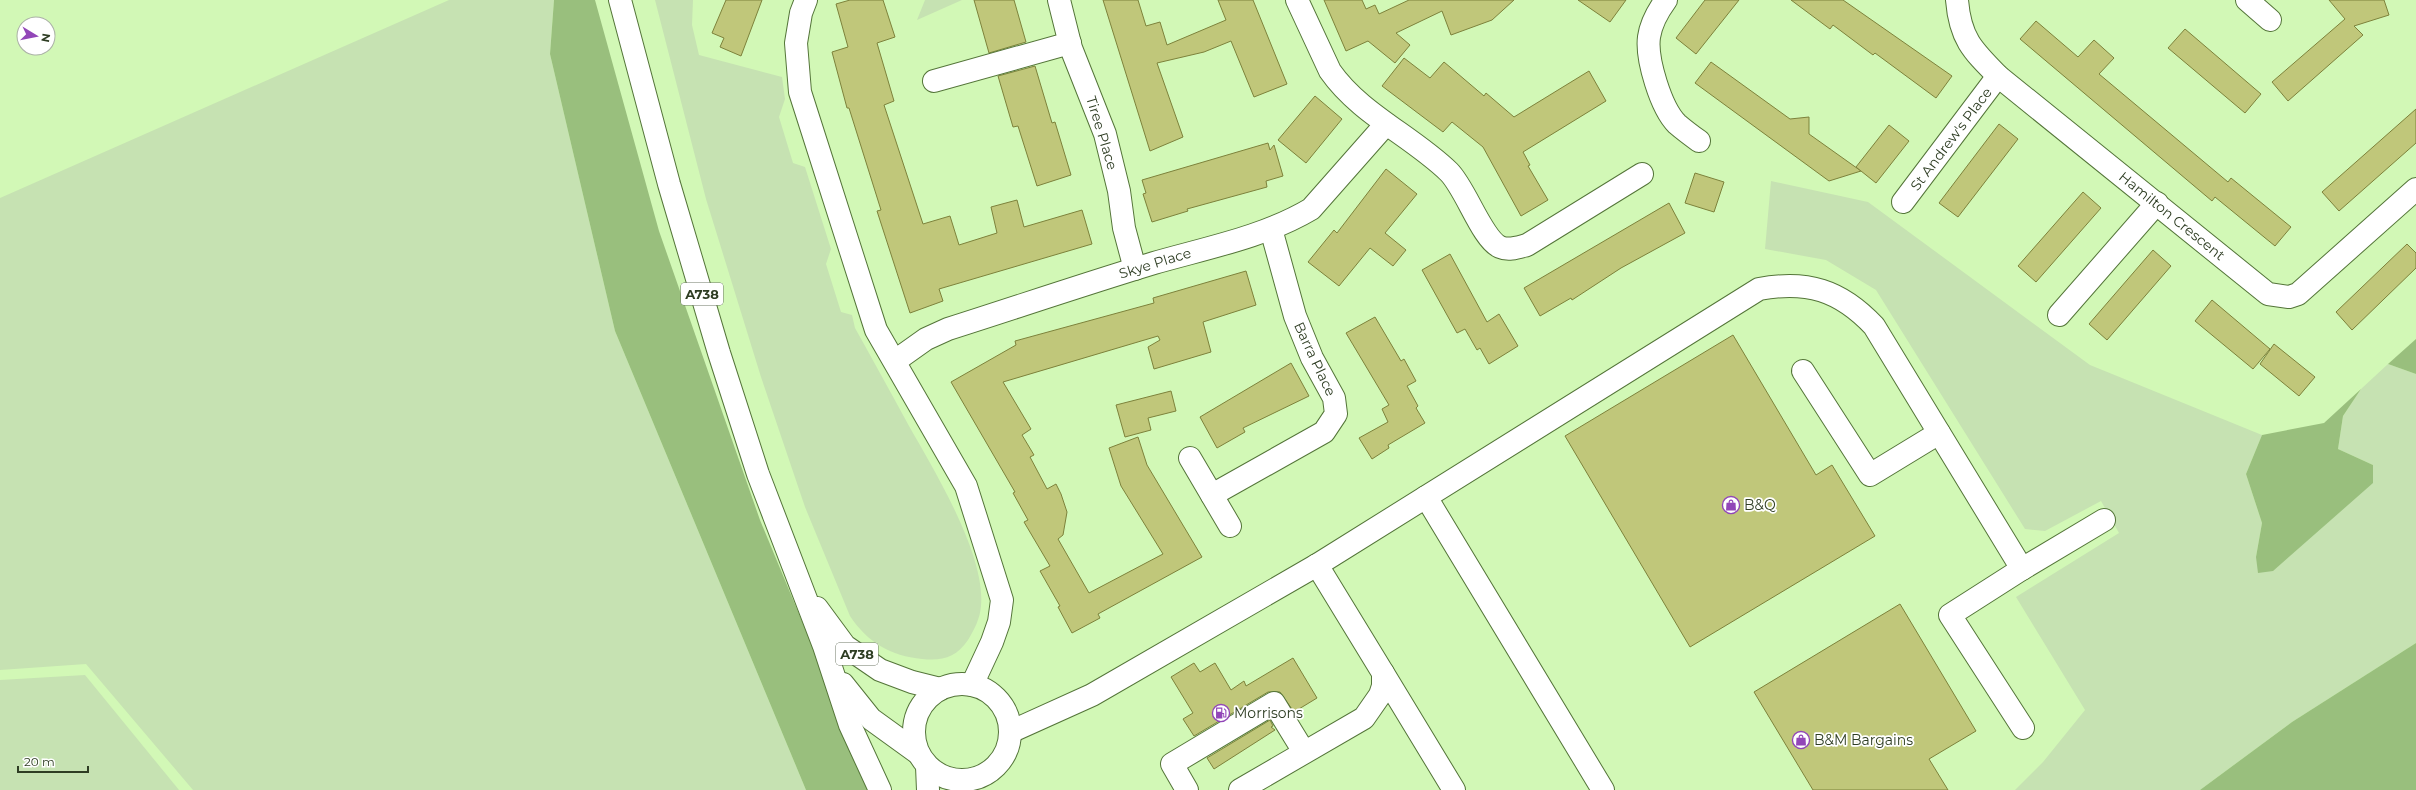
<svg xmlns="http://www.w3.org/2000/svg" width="2416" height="790" viewBox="0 0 2416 790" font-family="Montserrat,sans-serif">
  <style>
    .green { fill: #c6e2b2 }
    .forest { fill: #99bf7d }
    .building { fill: #c0c77a; stroke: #7d823b }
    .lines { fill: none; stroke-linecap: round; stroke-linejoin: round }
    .minor-casing { stroke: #547539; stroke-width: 24 }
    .major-casing { stroke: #547539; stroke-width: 24 }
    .minor { stroke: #fff; stroke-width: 22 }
    .major { stroke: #fff; stroke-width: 22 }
    .labels { text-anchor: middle; stroke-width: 3.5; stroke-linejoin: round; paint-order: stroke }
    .shield { fill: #fff; stroke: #6d7765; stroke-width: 1 }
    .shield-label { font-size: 13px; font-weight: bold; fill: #2e3d23 }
    .street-label { font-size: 14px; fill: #2e3d23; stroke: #fff }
    .poi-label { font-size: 14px; fill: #2e3d23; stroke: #fff; text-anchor: start }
  </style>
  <rect width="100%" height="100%" fill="#d2f8b6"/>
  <g class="green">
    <polygon points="449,0 554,0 550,54 615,331 806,790 193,790 86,664 0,670 0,198"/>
    <path d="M 655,0 L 693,0 L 692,25 L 699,55 L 782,77 L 785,99 L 779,117 L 793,163 L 805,167 L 831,249 L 826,264 L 841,312 L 852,315 L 855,328 C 873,360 891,393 909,426 C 934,470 986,555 981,606 C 980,619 974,630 968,640 C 956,658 942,661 922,659 C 891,656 867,642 850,616 L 805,507 L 761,377 L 706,199 Z"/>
    <polygon points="925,0 962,0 917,20"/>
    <polygon points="1771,181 1868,202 2090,365 2262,435 2246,474 2262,523 2256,557 2373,465 2338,449 2343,416 2361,389 2388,364 2416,374 2416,643 2292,722 2200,790 2015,790 2043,762 2085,710 2016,597 2119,533 2101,501 2045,531 2025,529 1876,290 1826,260 1765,249"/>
    <polygon points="85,675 179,790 0,790 0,680"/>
  </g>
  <g class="forest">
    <polygon points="554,0 595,0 659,231 760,520 872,790 806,790 615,331 550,54"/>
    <polygon points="2416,339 2416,374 2388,364"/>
    <polygon points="2361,389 2343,416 2338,449 2373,465 2373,483 2273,571 2258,573 2256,557 2262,523 2246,474 2262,435 2324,423"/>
    <polygon points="2416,643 2416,790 2200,790 2292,722"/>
  </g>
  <g class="building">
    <polygon points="726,0 762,0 741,56 720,47 724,38 712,33"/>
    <polygon points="850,0 883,0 895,37 877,43 894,101 884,105 923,224 950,216 959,245 997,233 991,207 1017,200 1024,227 1082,210 1092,244 939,289 943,301 910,313 877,211 881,210 849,108 847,108 832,52 848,47 836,4"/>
    <polygon points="974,0 1014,0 1026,42 989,53"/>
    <polygon points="1103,0 1138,0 1146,26 1160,22 1167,45 1226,20 1218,0 1253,0 1287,84 1254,97 1231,41 1204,52 1157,63 1183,137 1150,151"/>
    <polygon points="1324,0 1362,0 1366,9 1375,5 1379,14 1409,0 1514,0 1492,20 1451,35 1442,11 1396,33 1410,45 1395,63 1368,41 1346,51"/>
    <polygon points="1578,0 1626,0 1610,22"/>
    <polygon points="1705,0 1739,0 1696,54 1676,38"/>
    <polygon points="1791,0 1843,0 1952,76 1936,98 1875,53 1873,55 1833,25 1830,29"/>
    <polygon points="2329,0 2384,0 2389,15 2354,26 2363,35 2288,101 2272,82 2345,19"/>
    <polygon points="2036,21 2078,57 2094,40 2114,58 2099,74 2228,182 2231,178 2291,227 2275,246 2215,197 2212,201 2020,39"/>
    <polygon points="2185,29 2261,94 2245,113 2168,48"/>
    <polygon points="1404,58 1430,78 1444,62 1484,96 1486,93 1514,117 1589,71 1606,101 1523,152 1530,165 1528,166 1548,200 1521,216 1483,147 1452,122 1443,132 1382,86"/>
    <polygon points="1711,62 1790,119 1809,117 1809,134 1861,171 1829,181 1736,113 1695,83"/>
    <polygon points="1035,66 1052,123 1055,122 1071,175 1037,186 1018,126 1013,127 998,76"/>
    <polygon points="1315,96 1342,119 1306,163 1278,140"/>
    <polygon points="2416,109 2416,143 2339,211 2322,192"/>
    <polygon points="1999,124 2018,139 1958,217 1939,203"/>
    <polygon points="1889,125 1909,141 1876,183 1856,167"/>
    <polygon points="1268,143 1270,150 1274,145 1283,176 1266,181 1267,187 1187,209 1188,211 1152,222 1143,194 1146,193 1142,180"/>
    <polygon points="1386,169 1417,194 1385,233 1406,250 1393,266 1370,248 1339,286 1308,262 1334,230 1337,233"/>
    <polygon points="1695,173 1724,182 1714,212 1685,203"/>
    <polygon points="2083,192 2101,208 2036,282 2018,266"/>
    <polygon points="1669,203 1685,233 1621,268 1572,300 1571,298 1540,316 1524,288"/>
    <polygon points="2407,244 2416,253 2416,268 2352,330 2336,312"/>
    <polygon points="2153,250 2171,266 2107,340 2089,324"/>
    <polygon points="1450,254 1487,322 1499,314 1518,346 1489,364 1480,348 1477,350 1465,329 1457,333 1422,270"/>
    <polygon points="1246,271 1256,305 1203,322 1211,352 1154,369 1148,347 1160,340 1158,336 1003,382 1031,429 1022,435 1034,455 1030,457 1047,489 1056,484 1061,494 1067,512 1063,535 1058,539 1089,593 1163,554 1121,486 1109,448 1138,437 1147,465 1202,557 1098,614 1100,618 1072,633 1058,607 1060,606 1040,571 1050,566 1024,522 1028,520 1013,493 1015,492 951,382 1016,345 1015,341 1154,303 1153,298"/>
    <polygon points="2212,300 2270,349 2253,369 2195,321"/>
    <polygon points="1375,317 1401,361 1404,359 1416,381 1407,386 1418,406 1416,408 1425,423 1388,445 1389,448 1372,459 1359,438 1388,422 1382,409 1389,405 1346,333"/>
    <polygon points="1733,335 1816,475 1832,465 1875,536 1690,647 1565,436"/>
    <polygon points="2274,344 2315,377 2299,396 2260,364"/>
    <polygon points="1291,363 1309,396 1243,428 1245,432 1217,448 1200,417"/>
    <polygon points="1171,391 1176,411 1148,418 1151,430 1125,437 1116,405"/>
    <polygon points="1900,604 1976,731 1929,759 1948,790 1813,790 1754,692"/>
    <polygon points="1293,658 1317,698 1294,712 1280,692 1268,692 1194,736 1183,719 1193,713 1171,677 1194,663 1200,672 1215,663 1231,690 1244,681 1246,686"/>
    <polygon points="1270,720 1273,726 1271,727 1275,730 1214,769 1207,758"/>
  </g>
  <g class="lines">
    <g class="minor-casing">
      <g id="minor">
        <polyline points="806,0 801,13 796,43 800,92 876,330 966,486 1002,600 999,622 992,642 972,685"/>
        <polyline points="1059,0 1071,48 1105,134 1119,191 1124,228 1135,269"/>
        <path d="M 1297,0 L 1330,71 C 1360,114 1412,136 1449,172 C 1466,189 1482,239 1500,247 C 1509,251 1519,247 1527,245 L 1642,174"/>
        <path d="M 1666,0 C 1658,11 1651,23 1649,37 C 1646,59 1661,108 1677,124 C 1684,130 1692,136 1699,141"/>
        <path d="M 1957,0 C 1960,38 1972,50 1998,76 L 2268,294 L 2289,297 L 2298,294 L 2416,189"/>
        <polyline points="2247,0 2270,20"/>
        <polyline points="934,81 1070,43"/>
        <polyline points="1903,202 1998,76"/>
        <polyline points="2059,315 2157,203"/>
        <path d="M 895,361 L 926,339 L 948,329 C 1017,307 1085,284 1154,263 C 1206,248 1264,237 1311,209 L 1386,124"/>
        <polyline points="1803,371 1870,475 1939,433"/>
        <polyline points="1190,458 1230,526"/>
        <polyline points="1212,495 1324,432 1336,414 1334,398 1312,358 1295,316 1271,229"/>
        <polyline points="1426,497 1603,790"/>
        <polyline points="1383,673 1454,790"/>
        <polyline points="2023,728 1950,615 2022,569 2104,520"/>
        <path d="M 1010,732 L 1092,695 L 1317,565 L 1759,289 C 1807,280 1840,290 1874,326 L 2022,569"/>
        <polyline points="1187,790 1172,764 1274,703 1304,752"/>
        <polyline points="1240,790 1364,718 1380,695 1383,686 1383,673 1317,565"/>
      </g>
    </g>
    <g class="major-casing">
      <g id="major">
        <polyline points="620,0 669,184 719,353 758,474 824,646 850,725 880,790"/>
        <polyline points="817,608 845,646 880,670 912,682 940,689"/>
        <circle cx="962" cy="732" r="48"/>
        <polyline points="843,684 871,719 918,753"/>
        <polyline points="927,766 928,790"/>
      </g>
    </g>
    <use href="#minor" class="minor"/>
    <use href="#major" class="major"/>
  </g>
  <defs>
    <g id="shop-ring" transform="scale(0.9)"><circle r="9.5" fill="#fff" stroke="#9246b8" stroke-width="1.5"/><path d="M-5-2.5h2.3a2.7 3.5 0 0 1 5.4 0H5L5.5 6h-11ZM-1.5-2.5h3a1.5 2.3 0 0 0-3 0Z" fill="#9246b8"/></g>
    <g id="fuel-ring" transform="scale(0.9)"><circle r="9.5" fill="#fff" stroke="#9246b8" stroke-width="1.5"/><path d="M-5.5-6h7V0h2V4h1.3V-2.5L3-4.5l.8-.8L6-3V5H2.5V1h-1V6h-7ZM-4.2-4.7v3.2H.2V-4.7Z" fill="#9246b8"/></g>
  </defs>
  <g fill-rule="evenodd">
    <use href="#shop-ring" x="1731" y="505"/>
    <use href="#fuel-ring" x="1221" y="713"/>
    <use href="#shop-ring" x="1801" y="740"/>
  </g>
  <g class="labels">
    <g class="shield">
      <rect x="681" y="283" width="42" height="22" rx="3"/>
      <rect x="836" y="643" width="42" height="22" rx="3"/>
    </g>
    <g class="shield-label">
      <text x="702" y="299">A738</text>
      <text x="857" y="659">A738</text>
    </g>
    <g class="street-label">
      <text transform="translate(1102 133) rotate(73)" y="5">Tiree Place</text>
      <text transform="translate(1951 139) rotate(-53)" y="5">St Andrew's Place</text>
      <text transform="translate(2172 216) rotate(39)" y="5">Hamilton Crescent</text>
      <text transform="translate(1155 263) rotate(-17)" y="5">Skye Place</text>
      <text transform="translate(1315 359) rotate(65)" y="5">Barra Place</text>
    </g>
    <g class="poi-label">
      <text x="1744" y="510">B&amp;Q</text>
      <text x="1234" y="718">Morrisons</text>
      <text x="1814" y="745">B&amp;M Bargains</text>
    </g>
  </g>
  <g transform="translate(36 36) rotate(100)"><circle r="19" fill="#ffffff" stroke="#abb1a7"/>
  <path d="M0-3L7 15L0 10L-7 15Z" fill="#9246b8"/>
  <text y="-6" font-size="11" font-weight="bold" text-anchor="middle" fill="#2e3d23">N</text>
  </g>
  <path d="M18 766v6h70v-6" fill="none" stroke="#2e3d23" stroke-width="2"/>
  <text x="24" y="766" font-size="12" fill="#2e3d23" stroke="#ffffff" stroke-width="3" paint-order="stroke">20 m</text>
</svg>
